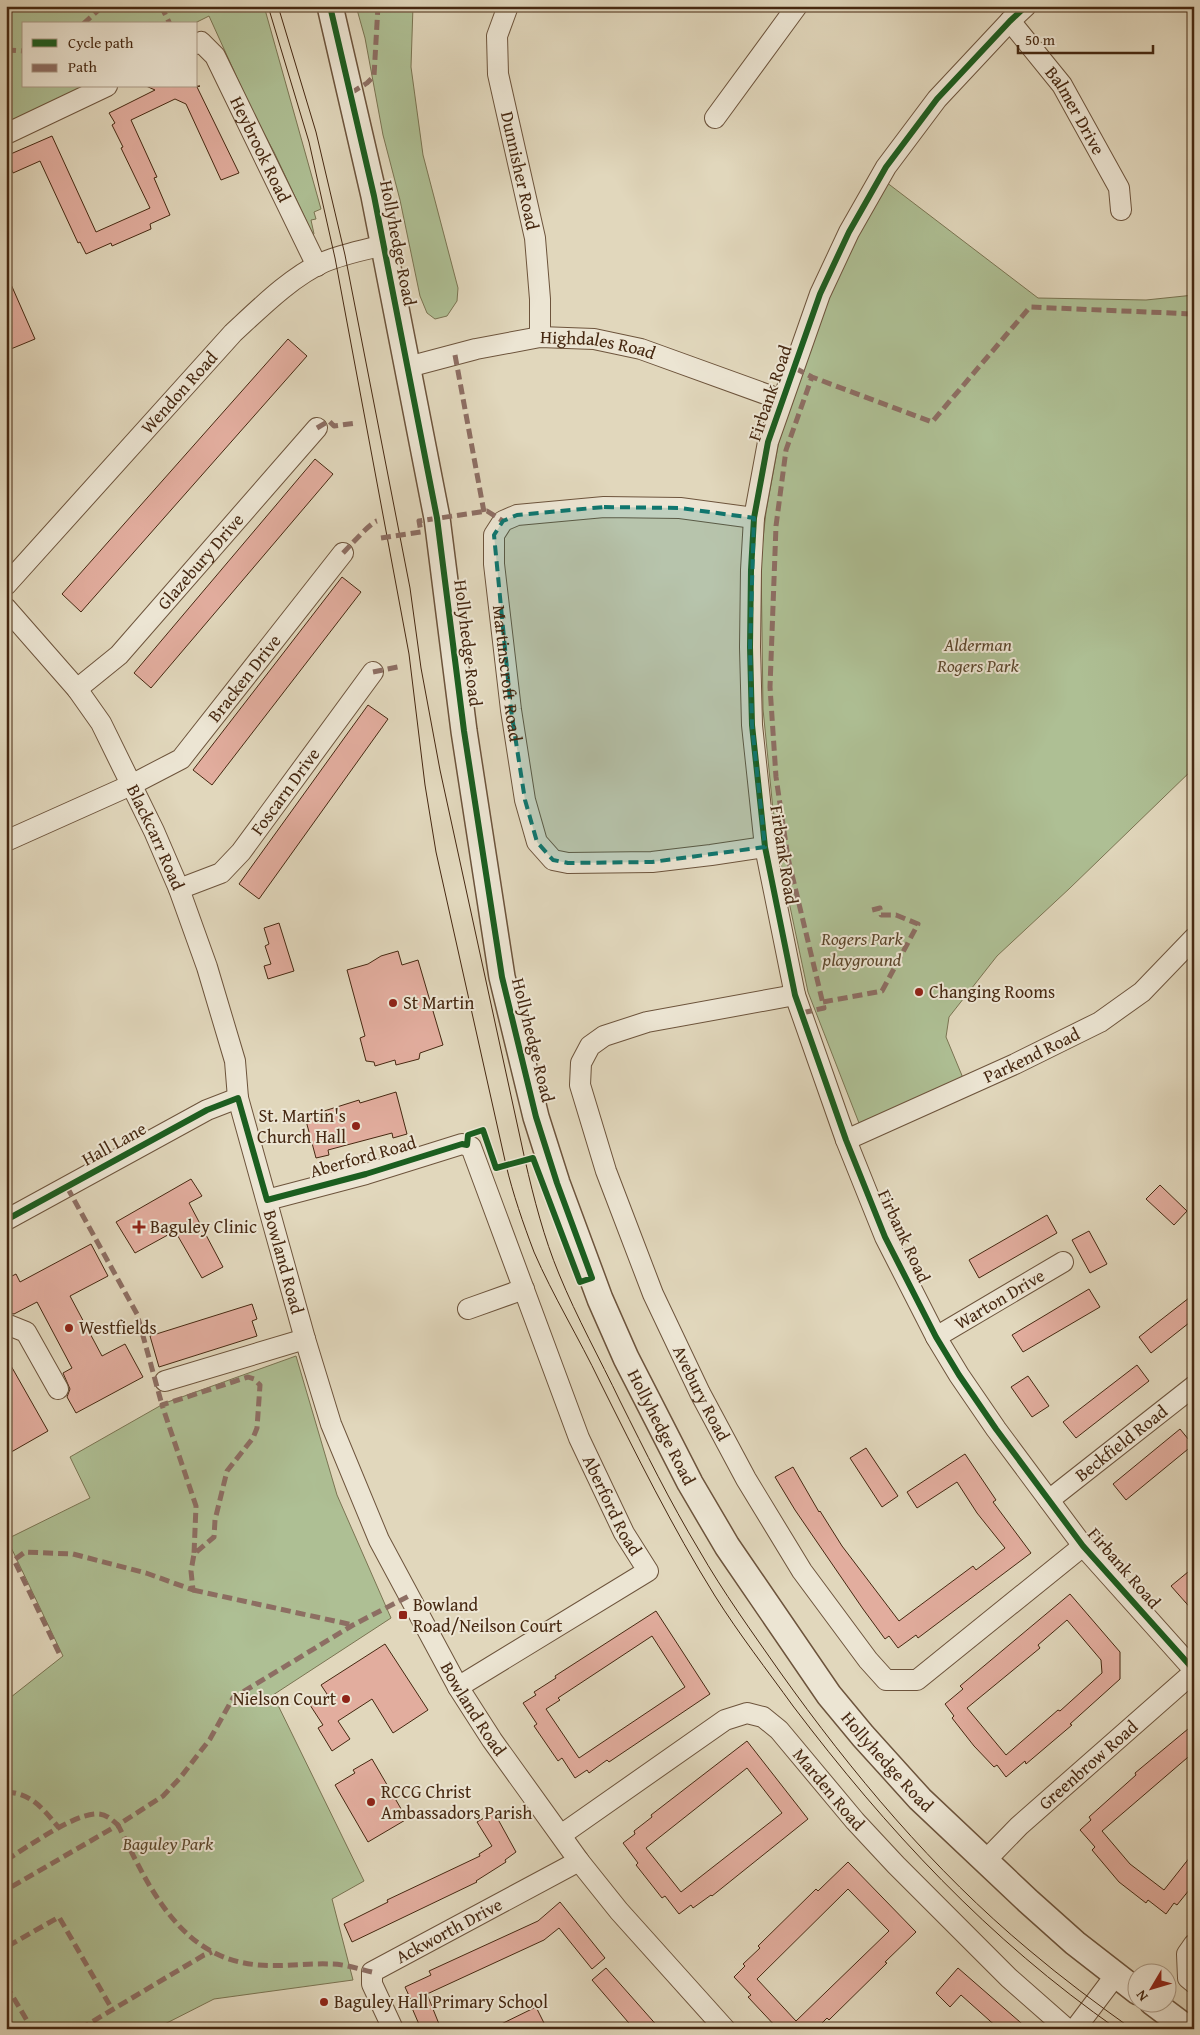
<svg xmlns="http://www.w3.org/2000/svg" width="1200" height="2035" viewBox="0 0 1200 2035" font-family="'Gentium Book Plus',serif">
  <style>
    .green { fill: #aebf94; stroke: #7a7452 }
    .building { fill: #e2ad9e; stroke: #462811; fill-rule: evenodd }
    .lines { fill: none; stroke-linecap: round; stroke-linejoin: round }
    .minor-casing { stroke: #6d543c; stroke-width: 22 }
    .tertiary-casing { stroke: #6d543c; stroke-width: 28 }
    .minor { stroke: #ece5d3; stroke-width: 20 }
    .tertiary { stroke: #ece5d3; stroke-width: 25 }
    .tram { stroke: #462811; stroke-width: 1 }
    .quiet { stroke: #8d6e63; stroke-width: 5; stroke-dasharray: 10 5; stroke-linecap: butt }
    .cycleway-casing { stroke: #ece5d3; stroke-width: 9 }
    .cycleway { stroke: #1b5e20; stroke-width: 6 }
    .marked { fill: #0f766e; fill-opacity: 0.2; stroke: #0f766e; stroke-width: 4; stroke-dasharray: 10 6; stroke-linejoin: round }
    .poi-dot { fill: #8f2418; stroke: #ece5d3; stroke-width: 2 }
    .labels { text-anchor: middle; stroke-width: 4; stroke-linejoin: round; paint-order: stroke }
    .street-label { font-size: 18px; fill: #462811; stroke: #ece5d3 }
    .park-label { font-size: 18px; font-style: italic; fill: #5b462b; stroke: #ece5d3 }
    .poi-label { font-size: 18px; fill: #462811; stroke: #ece5d3; text-anchor: start }
  </style>
  <rect width="100%" height="100%" fill="#e1d7bc"/>
  <filter id="stains"><feTurbulence type="fractalNoise" baseFrequency=".004" numOctaves="4"/><feColorMatrix values="0 0 0 0 .2 0 0 0 0 .09 0 0 0 0 .02 0 0 0 .5 -.17"/></filter>
  <radialGradient id="worn" r=".72"><stop offset=".6" stop-color="#630" stop-opacity="0"/><stop offset="1" stop-color="#630" stop-opacity=".3"/></radialGradient>
  <g class="green">
    <polygon points="6,6 264,6 321,209 314,212 316,219 311,220 314,234 313,235 274,152 254,115 209,16 193,24 24,24 24,86 107,86 6,134"/>
    <polygon points="356,6 413,6 411,67 423,155 458,288 457,301 447,316 435,319 427,313 420,296 400,200 383,135 365,38"/>
    <polygon points="886,182 1038,298 1146,300 1194,295 1194,768 1070,888 997,956 949,1017 946,1037 963,1078 859,1123 808,992 776,840 763,709 761,556 766,512 785,408 838,266"/>
    <polygon points="296,1356 337,1495 391,1618 273,1695 364,1881 332,1899 353,1980 214,1999 155,2029 6,2029 6,1701 63,1656 7,1539 90,1498 70,1457 165,1403"/>
  </g>
  <g class="building">
    <polygon points="146,86 200,86 197,87 239,173 221,180 186,104 175,99 131,120 157,177 154,178 170,215 150,224 151,229 112,246 111,243 86,254 80,242 78,243 40,161 13,173 6,156 52,136 96,232 150,208 121,148 123,147 112,125 115,123 109,113 155,90"/>
    <polygon points="6,273 35,339 6,351 6,331 11,329 6,318"/>
    <polygon points="288,339 307,356 81,612 62,594"/>
    <polygon points="315,459 333,474 151,688 134,673"/>
    <polygon points="342,577 361,592 212,785 193,770"/>
    <polygon points="368,705 388,719 259,899 239,884"/>
    <polygon points="279,923 294,971 268,979 264,966 271,964 265,946 269,944 264,928"/>
    <polygon points="398,951 402,965 418,960 443,1045 420,1053 419,1059 396,1065 395,1060 375,1066 374,1062 366,1061 360,1038 365,1036 347,970 368,964 381,956"/>
    <polygon points="396,1092 407,1134 393,1138 392,1133 328,1150 329,1155 316,1158 305,1117 359,1100 360,1103"/>
    <polygon points="191,1179 202,1196 189,1203 223,1267 202,1278 175,1231 135,1253 116,1222"/>
    <polygon points="1160,1185 1187,1211 1174,1225 1146,1199"/>
    <polygon points="1047,1215 1057,1233 979,1278 969,1260"/>
    <polygon points="1089,1231 1107,1264 1090,1273 1072,1240"/>
    <polygon points="91,1244 108,1276 70,1296 102,1356 125,1344 143,1377 76,1413 67,1397 70,1389 63,1373 72,1368 37,1302 14,1314 6,1312 6,1279 16,1274 20,1282"/>
    <polygon points="1089,1289 1100,1307 1023,1352 1012,1335"/>
    <polygon points="1194,1294 1194,1319 1151,1353 1139,1337"/>
    <polygon points="252,1304 257,1319 252,1321 257,1336 159,1367 150,1336"/>
    <polygon points="6,1357 48,1431 6,1455"/>
    <polygon points="1137,1365 1149,1381 1076,1438 1063,1422"/>
    <polygon points="1028,1376 1049,1406 1032,1417 1011,1387"/>
    <polygon points="1180,1429 1193,1445 1126,1500 1113,1484"/>
    <polygon points="866,1448 898,1496 882,1507 850,1458"/>
    <polygon points="965,1454 996,1500 993,1502 1031,1553 918,1638 916,1635 898,1648 889,1636 885,1639 863,1609 795,1510 775,1477 793,1467 819,1512 820,1511 842,1546 899,1621 973,1566 976,1570 1005,1548 977,1513 957,1482 917,1508 907,1492"/>
    <polygon points="1194,1567 1194,1612 1171,1586"/>
    <path d="M 1070,1594 L 1120,1652 L 1120,1679 L 1070,1724 L 1072,1725 L 1026,1764 L 1025,1761 L 1006,1777 L 997,1765 L 994,1767 L 974,1746 L 952,1718 L 954,1716 L 945,1704 L 963,1689 L 960,1686 ZM 1067,1620 L 1101,1660 L 1102,1673 L 1060,1711 L 1058,1710 L 1006,1755 L 967,1708 L 1040,1648 L 1038,1645 Z"/>
    <path d="M 656,1611 L 710,1694 L 609,1762 L 607,1760 L 589,1773 L 587,1770 L 575,1778 L 562,1758 L 558,1761 L 534,1726 L 537,1724 L 523,1703 L 536,1695 L 534,1692 L 556,1678 L 555,1676 ZM 652,1636 L 685,1687 L 579,1758 L 546,1709 L 560,1700 L 558,1698 Z"/>
    <polygon points="385,1644 428,1710 393,1733 372,1699 338,1721 350,1739 332,1751 318,1728 323,1725 310,1705 327,1694 321,1685"/>
    <polygon points="1194,1724 1194,1752 1102,1831 1130,1864 1164,1890 1194,1852 1194,1884 1177,1905 1174,1903 1166,1914 1148,1900 1146,1903 1119,1882 1092,1850 1095,1847 1080,1830 1091,1820 1089,1817 1136,1775 1135,1773"/>
    <path d="M 747,1741 L 808,1819 L 712,1896 L 711,1895 L 693,1908 L 691,1905 L 679,1914 L 665,1896 L 662,1898 L 636,1865 L 638,1863 L 623,1843 L 635,1834 L 634,1831 L 652,1817 L 651,1815 ZM 747,1768 L 782,1813 L 681,1892 L 646,1848 Z"/>
    <polygon points="372,1759 407,1819 368,1842 335,1785 355,1773 353,1770"/>
    <polygon points="494,1812 516,1852 505,1860 506,1862 476,1881 477,1882 352,1942 344,1924 388,1902 387,1900 480,1856 479,1854 492,1846 477,1822"/>
    <path d="M 848,1862 L 916,1932 L 885,1962 L 887,1963 L 829,2020 L 827,2018 L 816,2029 L 778,2029 L 748,1997 L 751,1995 L 734,1977 L 745,1966 L 743,1964 L 760,1948 L 758,1946 L 816,1889 L 818,1891 ZM 848,1889 L 889,1931 L 796,2021 L 757,1979 Z"/>
    <polygon points="560,1902 605,1958 592,1969 559,1928 544,1940 427,1994 441,2029 421,2029 409,2001 411,2000 405,1987 431,1975 429,1971 538,1921"/>
    <polygon points="606,1968 660,2029 634,2029 592,1980"/>
    <polygon points="958,1968 1028,2029 999,2029 961,1995 950,2007 936,1993"/>
    <polygon points="536,2007 547,2029 491,2029"/>
  </g>
  <g class="lines">
    <g class="minor-casing">
      <g id="minor">
        <path id="s1" d="M 508,6 L 497,36 L 498,74 L 535,238 L 540,299 L 540,337"/>
        <polyline points="1026,6 1010,21 937,99 886,167 849,232 820,294 768,442 754,518 751,570 750,647 752,725 765,847 795,995 846,1140 885,1237 936,1337 959,1375 996,1429 1083,1546 1194,1670"/>
        <path id="s2" d="M 1010,21 L 1062,85 L 1119,188 L 1121,210"/>
        <path id="s3" d="M 196,44 L 201,42 L 215,56 L 317,266"/>
        <polyline points="715,118 797,6"/>
        <polyline points="6,134 107,86"/>
        <path id="s4" d="M 408,367 L 476,349 L 540,337 L 594,339 L 641,349 L 782,400"/>
        <path id="s5" d="M 754,518 L 680,508 L 604,507 L 517,515 L 503,521 L 494,535 L 494,564 L 511,710 L 525,800 L 537,842 L 553,860 L 568,863 L 652,862 L 711,855 L 765,847"/>
        <path id="s6" d="M 6,585 L 233,333 C 259,309 292,276 324,262 C 343,254 364,250 384,245"/>
        <path id="s7" d="M 6,608 L 77,689 L 101,723 L 154,831 L 179,889 L 207,967 L 235,1061 L 238,1098 L 305,1339 L 331,1424 L 379,1540 L 458,1687 L 492,1740 L 579,1861 L 619,1911 L 725,2029"/>
        <path id="s8" d="M 77,689 L 119,655 L 317,428"/>
        <path id="s9" d="M 6,841 L 131,785 L 181,759 L 343,553"/>
        <path id="s10" d="M 179,889 L 221,873 L 241,852 L 373,672"/>
        <path id="s11" d="M 795,995 L 647,1022 L 604,1036 L 590,1046 L 581,1063 L 580,1085 L 606,1171 L 653,1294 L 700,1393 L 746,1479 L 802,1571 L 868,1660 L 886,1680 L 917,1680 L 1083,1546"/>
        <path id="s12" d="M 846,1140 L 1015,1064 L 1100,1022 L 1142,992 L 1194,938"/>
        <path id="s13" d="M 267,1200 L 366,1174 L 462,1144 L 471,1147 L 579,1438 L 624,1533 L 648,1571 L 458,1687"/>
        <polyline points="6,1220 207,1110 238,1098"/>
        <polyline points="468,1309 524,1289"/>
        <polyline points="6,1324 26,1332 58,1389"/>
        <path id="s14" d="M 936,1337 L 1063,1262"/>
        <polyline points="165,1381 305,1339"/>
        <path id="s15" d="M 1049,1500 L 1194,1386"/>
        <path id="s16" d="M 561,1835 L 725,1720 L 747,1713 L 763,1717 L 779,1730 L 855,1821 L 896,1865 L 1009,1978 L 1067,2029"/>
        <path id="s17" d="M 985,1861 L 1019,1826 L 1194,1672"/>
        <polyline points="1194,1944 1187,1954 1188,1978 1194,1983"/>
        <path id="s18" d="M 393,2029 L 372,1984 L 372,1972 L 579,1861"/>
        <polyline points="1075,2029 1115,1976"/>
      </g>
    </g>
    <g class="tertiary-casing">
      <g id="tertiary">
        <path id="s19" d="M 330,6 L 374,196 L 437,518 L 464,731 L 502,977 L 536,1117 L 557,1183 L 600,1299 L 626,1358 L 690,1483 L 727,1546 L 829,1695 L 863,1736 L 920,1799 L 1028,1901 L 1075,1943 L 1138,1992"/>
        <polyline points="1152,2002 1188,2029"/>
      </g>
    </g>
    <use href="#minor" class="minor"/>
    <use href="#tertiary" class="tertiary"/>
    <g class="tram">
      <path d="M 268,6 L 309,142 L 335,258 L 409,654 L 425,785 L 436,852 L 506,1165 C 513,1194 523,1223 534,1252 C 553,1296 579,1338 600,1382 C 636,1454 672,1527 715,1596 C 739,1634 767,1670 793,1706 C 887,1830 988,1939 1117,2029"/>
      <path d="M 278,6 L 316,132 L 345,255 L 410,588 L 421,668 L 440,770 L 525,1160 C 534,1199 544,1238 559,1274 C 577,1318 600,1359 620,1401 C 645,1451 670,1502 699,1550 C 723,1592 752,1632 780,1672 C 852,1773 933,1870 1029,1950 C 1062,1978 1097,2004 1132,2029"/>
    </g>
    <g class="quiet">
      <polyline points="161,6 170,24"/>
      <polyline points="83,24 103,6"/>
      <polyline points="6,50 24,51"/>
      <polyline points="351,93 367,83 374,76 378,6"/>
      <polyline points="455,355 484,512"/>
      <polyline points="795,368 812,377 932,422 1030,307 1194,314"/>
      <polyline points="317,428 329,421 334,426 356,423"/>
      <polyline points="381,538 421,532 419,521 487,511 503,521"/>
      <path d="M 343,553 C 350,546 370,523 377,521"/>
      <polyline points="373,672 402,666"/>
      <polyline points="823,1002 882,991 918,924 896,915 881,915 880,908 872,910"/>
      <polyline points="802,1013 824,1008 788,858 776,777 770,687 776,526 786,450 812,377"/>
      <polyline points="67,1187 137,1314 162,1405"/>
      <polyline points="193,1590 353,1625"/>
      <polyline points="59,1653 14,1560 25,1552 73,1554 146,1573 193,1590 191,1571 194,1554 214,1537 215,1520 227,1471 253,1438 257,1428 260,1385 254,1379 248,1377 162,1405 196,1506 194,1554"/>
      <path d="M 6,1792 C 32,1793 44,1810 59,1828"/>
      <path d="M 6,1860 C 28,1847 70,1816 95,1814 C 105,1813 111,1819 118,1825 L 6,1890"/>
      <polyline points="8,1946 59,1917 112,2009"/>
      <path d="M 372,1972 C 359,1969 344,1964 331,1964 C 307,1963 282,1967 259,1965 C 180,1959 149,1887 118,1825 L 163,1796 L 180,1778 L 210,1739 L 233,1698 L 353,1625 L 409,1596"/>
      <polyline points="6,1985 32,2029"/>
      <polyline points="80,2029 204,1955 212,1952"/>
    </g>
    <g class="cycleway-casing">
      <g id="cycleway">
        <polyline points="1026,6 1010,21 937,99 886,167 849,232 820,294 768,442 754,518 751,570 750,647 752,725 765,847 795,995 846,1140 885,1237 936,1337 959,1375 996,1429 1083,1546 1194,1670"/>
        <polyline points="6,1220 207,1110 238,1098 267,1200 366,1174 462,1144 467,1145 468,1135 483,1130 496,1168 533,1158 580,1282 592,1278 557,1183 536,1117 502,977 464,731 437,518 374,196 330,6"/>
      </g>
    </g>
    <use href="#cycleway" class="cycleway"/>
  </g>
  <path class="marked" d="M 604,507 L 680,508 L 754,518 L 750,647 L 752,725 L 765,847 L 652,862 L 568,863 L 553,860 L 537,842 L 525,800 L 511,710 L 494,535 L 503,521 L 517,515 Z"/>
  <g class="poi-dot">
    <circle cx="919" cy="992" r="5"/>
    <circle cx="393" cy="1003" r="5"/>
    <circle cx="356" cy="1126" r="5"/>
    <path d="M136.5 1219.5h5v5h5v5h-5v5h-5v-5h-5v-5h5z"/>
    <circle cx="69" cy="1328" r="5"/>
    <rect x="398" y="1610" width="10" height="10" rx="2.5"/>
    <circle cx="346" cy="1699" r="5"/>
    <circle cx="371" cy="1802" r="5"/>
    <circle cx="324" cy="2002" r="5"/>
  </g>
  <g class="labels">
    <g class="street-label">
      <text dy="6" stroke="none"><textPath href="#s2" startOffset="111">Balmer Drive</textPath></text>
      <text dy="6" stroke="none"><textPath href="#s3" startOffset="129">Heybrook Road</textPath></text>
      <text dy="6" stroke="none"><textPath href="#s1" startOffset="169">Dunnisher Road</textPath></text>
      <text transform="translate(398 243) rotate(79)" y="6">Hollyhedge Road</text>
      <text dy="6" stroke="none"><textPath href="#s4" startOffset="194">Highdales Road</textPath></text>
      <text dy="6" stroke="none"><textPath href="#s6" startOffset="259">Wendon Road</textPath></text>
      <text transform="translate(770 393) rotate(-71)" y="6">Firbank Road</text>
      <text dy="6" stroke="none"><textPath href="#s8" startOffset="178">Glazebury Drive</textPath></text>
      <text transform="translate(468 643) rotate(83)" y="6">Hollyhedge Road</text>
      <text dy="6" stroke="none"><textPath href="#s5" startOffset="409">Martinscroft Road</textPath></text>
      <text dy="6" stroke="none"><textPath href="#s9" startOffset="296">Bracken Drive</textPath></text>
      <text dy="6" stroke="none"><textPath href="#s10" startOffset="149">Foscarn Drive</textPath></text>
      <text dy="6" stroke="none"><textPath href="#s7" startOffset="276">Blackcarr Road</textPath></text>
      <text transform="translate(784 855) rotate(81)" y="6">Firbank Road</text>
      <text transform="translate(533 1040) rotate(76)" y="6">Hollyhedge Road</text>
      <text dy="6" stroke="none"><textPath href="#s12" startOffset="204">Parkend Road</textPath></text>
      <text transform="translate(114 1144) rotate(-29)" y="6">Hall Lane</text>
      <text transform="translate(363 1157) rotate(-16)" y="6">Aberford Road</text>
      <text transform="translate(904 1236) rotate(65)" y="6">Firbank Road</text>
      <text dy="6" stroke="none"><textPath href="#s7" startOffset="721">Bowland Road</textPath></text>
      <text dy="6" stroke="none"><textPath href="#s14" startOffset="74">Warton Drive</textPath></text>
      <text dy="6" stroke="none"><textPath href="#s11" startOffset="586">Avebury Road</textPath></text>
      <text dy="6" stroke="none"><textPath href="#s19" startOffset="1466">Hollyhedge Road</textPath></text>
      <text dy="6" stroke="none"><textPath href="#s15" startOffset="92">Beckfield Road</textPath></text>
      <text dy="6" stroke="none"><textPath href="#s13" startOffset="598">Aberford Road</textPath></text>
      <text transform="translate(1124 1568) rotate(49)" y="6">Firbank Road</text>
      <text dy="6" stroke="none"><textPath href="#s7" startOffset="1209">Bowland Road</textPath></text>
      <text dy="6" stroke="none"><textPath href="#s19" startOffset="1871">Hollyhedge Road</textPath></text>
      <text dy="6" stroke="none"><textPath href="#s17" startOffset="141">Greenbrow Road</textPath></text>
      <text dy="6" stroke="none"><textPath href="#s16" startOffset="338">Marden Road</textPath></text>
      <text dy="6" stroke="none"><textPath href="#s18" startOffset="149">Ackworth Drive</textPath></text>
    </g>
    <g class="park-label">
      <text x="978" y="651">Alderman<tspan x="978" dy="21">Rogers Park</tspan></text>
      <text x="862" y="945">Rogers Park<tspan x="862" dy="21">playground</tspan></text>
      <text x="168" y="1850">Baguley Park</text>
    </g>
    <g class="poi-label">
      <text x="929" y="998">Changing Rooms</text>
      <text x="403" y="1009">St Martin</text>
      <text x="346" y="1122" text-anchor="end">St. Martin's<tspan x="346" dy="21">Church Hall</tspan></text>
      <text x="150" y="1233">Baguley Clinic</text>
      <text x="79" y="1334">Westfields</text>
      <text x="413" y="1611">Bowland<tspan x="413" dy="21">Road/Neilson Court</tspan></text>
      <text x="336" y="1705" text-anchor="end">Nielson Court</text>
      <text x="381" y="1798">RCCG Christ<tspan x="381" dy="21">Ambassadors Parish</tspan></text>
      <text x="334" y="2008">Baguley Hall Primary School</text>
    </g>
  </g>
  <rect width="1200" height="2035" fill="none" stroke="#e1d7bc" stroke-width="25"/>
  <rect x="8" y="8" width="1185" height="2020" fill="none" stroke="#462811" stroke-width="2.5"/>
  <rect x="12" y="12" width="1175" height="2010" fill="none" stroke="#462811"/>
  <rect x="22" y="22" width="175" height="65" fill="#ece5d3" stroke="#aa9985"/>
  <rect x="32" y="39" width="25" height="8" fill="#1b5e20" stroke="#aa9985"/>
  <text x="68" y="48" font-size="15" fill="#462811">Cycle path</text>
  <rect x="32" y="64" width="25" height="8" fill="#8d6e63" stroke="#aa9985"/>
  <text x="68" y="72" font-size="15" fill="#462811">Path</text>
  <g transform="translate(1152 1988) rotate(232)"><circle r="24" fill="#ece5d3" stroke="#aa9985"/>
  <path d="M0-4L9 19L0 12L-9 19Z" fill="#8f2418"/>
  <text y="-8" font-size="14" font-weight="bold" text-anchor="middle" fill="#462811">N</text>
  </g>
  <path d="M1018 45v8h135v-8" fill="none" stroke="#462811" stroke-width="2.5"/>
  <text x="1025" y="45" font-size="15" fill="#462811" stroke="#ece5d3" stroke-width="4" paint-order="stroke">50 m</text>
  <rect width="100%" height="100%" filter="url(#stains)"/>
  <rect width="100%" height="100%" fill="url(#worn)"/>
</svg>
